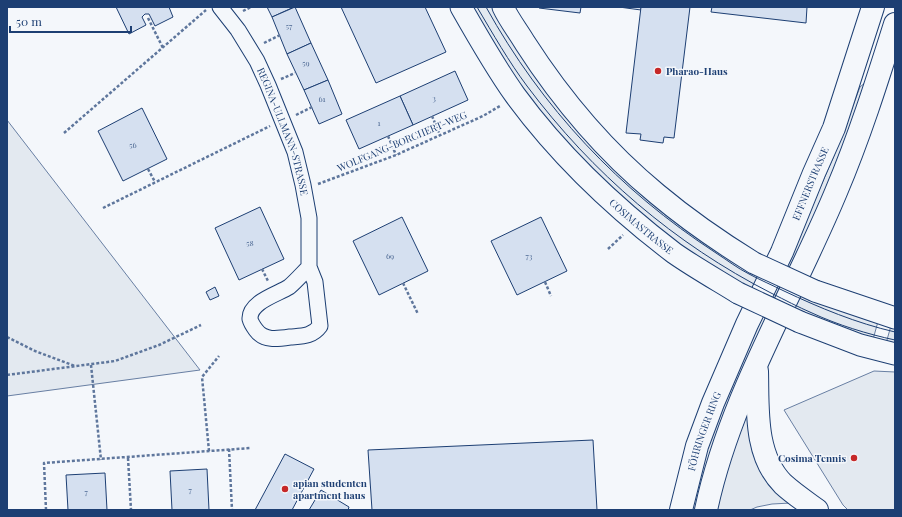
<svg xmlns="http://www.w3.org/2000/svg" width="902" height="517" viewBox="0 0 902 517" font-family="'Playfair Display',serif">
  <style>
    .green { fill: #e3e9f0; stroke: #687fa3 }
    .building { fill: #d5e0f0; stroke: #1d3f73 }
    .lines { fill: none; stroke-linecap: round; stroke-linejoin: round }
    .minor-casing { stroke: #1d3f73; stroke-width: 17 }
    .secondary-casing { stroke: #1d3f73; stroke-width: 23 }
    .trunk-casing { stroke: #1d3f73; stroke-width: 24 }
    .path { stroke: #5e769c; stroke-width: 2.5; stroke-dasharray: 3 2; stroke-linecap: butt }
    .minor { stroke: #f4f7fb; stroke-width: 15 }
    .secondary { stroke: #f4f7fb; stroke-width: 21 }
    .trunk { stroke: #f4f7fb; stroke-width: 22 }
    .tram { stroke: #1d3f73; stroke-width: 1 }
    .secondary-bridge-casing { stroke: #1d3f73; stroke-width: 23; stroke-linecap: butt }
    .secondary-bridge { stroke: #f4f7fb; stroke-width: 21 }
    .poi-dot { fill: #c62828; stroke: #f4f7fb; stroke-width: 1.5 }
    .labels { text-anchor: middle; stroke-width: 3; stroke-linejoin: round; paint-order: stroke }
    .number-label { font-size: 8px; fill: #4b6792 }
    .poi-label { font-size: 10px; font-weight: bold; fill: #1d3f73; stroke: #f4f7fb; text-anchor: start }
    .street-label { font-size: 10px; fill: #1d3f73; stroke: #f4f7fb }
  </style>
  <rect width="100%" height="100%" fill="#f4f7fb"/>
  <g class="green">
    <polygon points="468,7 493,7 628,182 752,269 795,245 833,158 860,87 867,81 839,160 783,285 879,318 872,343 774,304 699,510 692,510 705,446 769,301 724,278 600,183 528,99"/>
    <polygon points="7,120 200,370 7,396"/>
    <polygon points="892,322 895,323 895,349 885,347"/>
    <polygon points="874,371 895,372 895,510 848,510 843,505 784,410"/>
    <polygon points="747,415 752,442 791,503 772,504 757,507 750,510 714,510 727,461"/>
  </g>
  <g class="building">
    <polygon points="116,7 169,7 173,17 155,26 149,14 145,14 142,17 146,25 129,34"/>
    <polygon points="267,7 294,7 272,17"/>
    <polygon points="295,7 311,43 287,54 272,17"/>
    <polygon points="341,7 425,7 446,52 376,83"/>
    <polygon points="539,7 581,7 580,13 539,8"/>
    <polygon points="619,7 641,7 641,10"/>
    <polygon points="641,7 690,7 674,138 664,137 663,143 640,140 641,134 626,133"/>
    <polygon points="709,7 807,7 806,23 711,12 712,7"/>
    <polygon points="311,43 328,80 304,90 287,54"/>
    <polygon points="455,71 468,100 413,125 400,96"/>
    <polygon points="328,80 342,114 319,124 304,90"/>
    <polygon points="400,96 413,125 359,149 346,120"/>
    <polygon points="142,108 167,159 123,181 98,131"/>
    <polygon points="260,207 284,259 239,280 215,228"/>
    <polygon points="402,217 428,271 379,295 353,241"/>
    <polygon points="541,217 567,271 517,295 491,241"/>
    <polygon points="215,287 219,296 210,300 206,292"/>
    <polygon points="593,440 597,510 372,510 368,450"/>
    <polygon points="285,454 314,469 292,510 255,510"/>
    <polygon points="207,469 209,510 172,510 170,471"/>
    <polygon points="105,473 107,510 68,510 66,475"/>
    <polygon points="321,490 349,507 348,510 309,510"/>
  </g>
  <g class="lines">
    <g class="minor-casing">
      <g id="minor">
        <path id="s1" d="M 220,7 L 238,30 L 257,61 L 268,85 L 295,152 L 303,185 L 309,218 L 309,267 L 315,282 L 320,326 C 312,337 301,336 290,337 C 277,339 264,341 256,330 C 253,326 251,323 250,319 C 249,302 278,294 289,287 C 296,281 303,273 309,267"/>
      </g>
    </g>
    <g class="secondary-casing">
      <g id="secondary">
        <path id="s2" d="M 461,7 C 478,37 495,67 515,95 C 559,155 615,208 674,253 C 694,267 717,280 738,293"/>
        <path d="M 503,7 C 509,20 518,31 525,43 C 561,99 606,152 657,194 C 688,220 720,242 754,263"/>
        <polyline points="815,291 895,318"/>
        <polyline points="800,322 860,345 895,354"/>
      </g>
    </g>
    <g class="trunk-casing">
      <g id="trunk">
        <path d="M 757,371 C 758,408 754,455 783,484 C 794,494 806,502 817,510"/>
        <path id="s3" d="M 681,510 L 697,446 L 713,403 L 747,324 L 782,252 L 814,173 L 834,128 L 873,7"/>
        <path d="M 706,510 C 730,397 792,298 836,192 C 859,138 877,81 895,24"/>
      </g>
    </g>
    <g class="path">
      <polyline points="243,11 251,7"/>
      <polyline points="148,18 163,48"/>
      <polyline points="264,43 280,35"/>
      <polyline points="281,79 295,73"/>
      <polyline points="296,115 312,107"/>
      <polyline points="432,116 440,135"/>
      <polyline points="64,133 206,10"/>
      <polyline points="388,136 396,155"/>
      <polyline points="148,169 155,182"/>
      <polyline points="318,184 396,155 483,116 500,106"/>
      <polyline points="103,208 270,126"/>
      <polyline points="608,249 623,235"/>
      <polyline points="262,269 268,281"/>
      <polyline points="545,282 551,296"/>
      <polyline points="403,283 418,314"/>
      <polyline points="7,337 35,351 75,366"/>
      <polyline points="91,365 101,460"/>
      <polyline points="7,375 115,361 159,345 201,325"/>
      <polyline points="229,449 232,510"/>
      <polyline points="209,451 202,377 219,356"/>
      <polyline points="128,458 131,510"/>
      <polyline points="46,510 44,463 251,448"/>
    </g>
    <use href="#minor" class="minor"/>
    <use href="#secondary" class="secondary"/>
    <use href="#trunk" class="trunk"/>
    <g class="tram">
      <path d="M 477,7 C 493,34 509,62 527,86 C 592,173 675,244 771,293 C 785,300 798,307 812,313 C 838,325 867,334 895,340"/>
      <path d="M 486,7 C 542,108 619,190 716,253 C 727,260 737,268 749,274 C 760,280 772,285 784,291 C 820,308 856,323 895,332"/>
    </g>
    <g class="secondary-bridge-casing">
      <g id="secondary-bridge">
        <polyline points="754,263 815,291"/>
        <polyline points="738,293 800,322"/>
      </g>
    </g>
    <use href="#secondary-bridge" class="secondary-bridge"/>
  </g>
  <g class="poi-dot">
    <circle cx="658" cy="71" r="4"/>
    <circle cx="854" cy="458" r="4"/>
    <circle cx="285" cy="489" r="4"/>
  </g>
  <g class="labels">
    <g class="number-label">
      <text x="289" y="29">57</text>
      <text x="306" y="66">59</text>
      <text x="434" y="101">3</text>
      <text x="322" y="102">61</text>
      <text x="379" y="126">1</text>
      <text x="133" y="148">56</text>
      <text x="250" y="246">58</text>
      <text x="390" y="259">69</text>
      <text x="529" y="259">73</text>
      <text x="190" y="493">7</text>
      <text x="86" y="495">7</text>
    </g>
    <g class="poi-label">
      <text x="666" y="75">Pharao-Haus</text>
      <text x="846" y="462" text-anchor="end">Cosima Tennis</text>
      <text x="293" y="487">apian studenten<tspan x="293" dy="12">apartment haus</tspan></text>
    </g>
    <g class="street-label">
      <text dy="4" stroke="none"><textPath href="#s1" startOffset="141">REGINA-ULLMANN-STRASSE</textPath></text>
      <text transform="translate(402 141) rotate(-23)" y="4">WOLFGANG-BORCHERT-WEG</text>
      <text dy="4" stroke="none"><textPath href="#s3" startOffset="352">EFFNERSTRASSE</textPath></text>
      <text dy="4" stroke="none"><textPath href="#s2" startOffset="286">COSIMASTRASSE</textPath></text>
      <text dy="4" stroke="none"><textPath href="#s3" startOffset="82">FÖHRINGER RING</textPath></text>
    </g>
  </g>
  <rect width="902" height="517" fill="none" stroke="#1d3f73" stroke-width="16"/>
  <path d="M10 26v6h121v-6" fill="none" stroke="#1d3f73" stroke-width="2"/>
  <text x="16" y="26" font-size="12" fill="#1d3f73" stroke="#f4f7fb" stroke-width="3" paint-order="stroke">50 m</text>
</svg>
